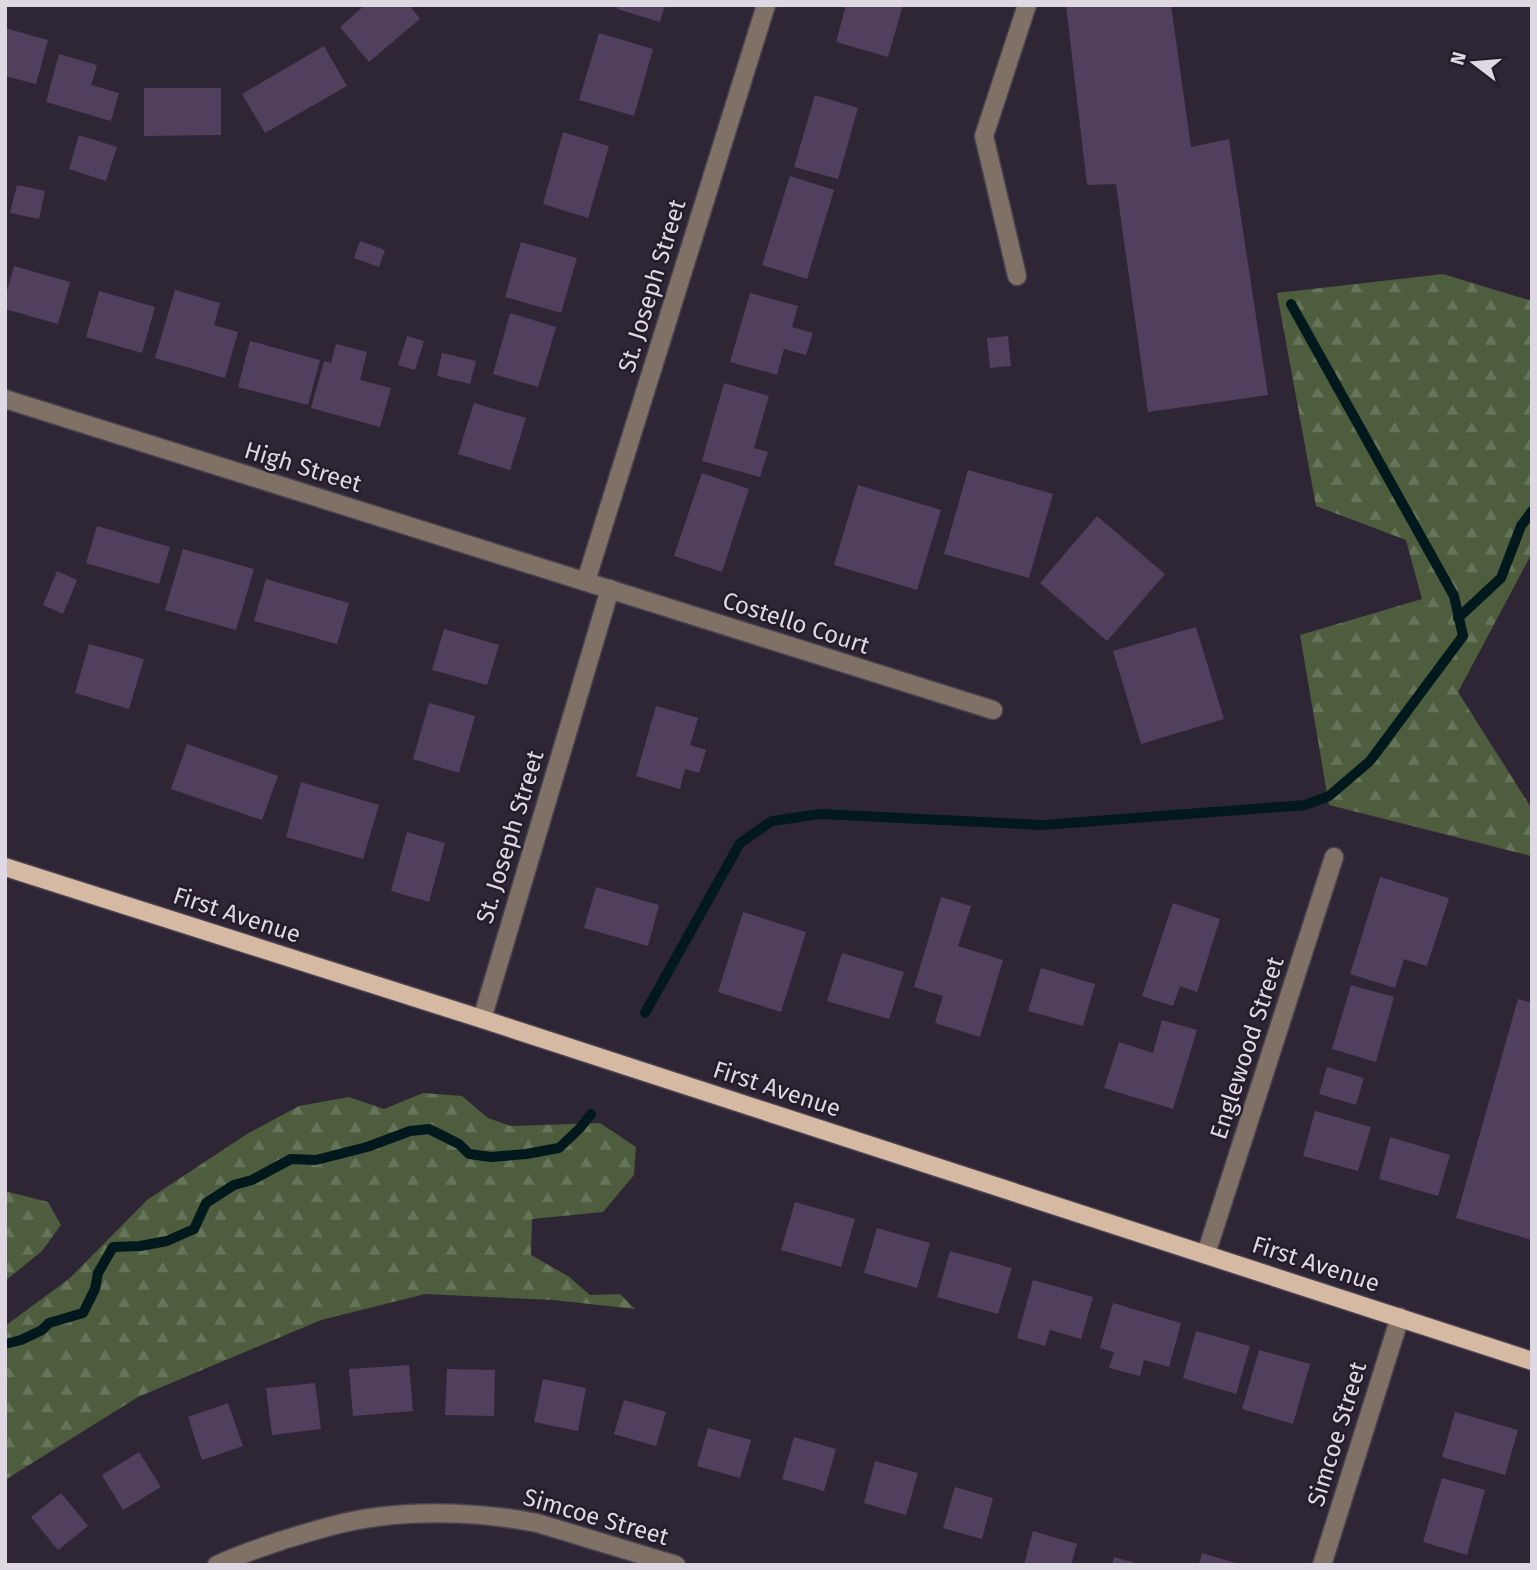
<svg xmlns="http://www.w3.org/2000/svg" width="1537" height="1570" viewBox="0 0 1537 1570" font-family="'Fira Sans',sans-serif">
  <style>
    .forest { fill: url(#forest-firs) }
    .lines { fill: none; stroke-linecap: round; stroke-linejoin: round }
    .stream { stroke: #01181c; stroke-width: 10 }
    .building { fill: #503f5d }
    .minor-casing { stroke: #4b4251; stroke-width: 21 }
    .major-casing { stroke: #4b4251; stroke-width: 21 }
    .minor { stroke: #7f7166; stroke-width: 18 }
    .major { stroke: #d6b9a2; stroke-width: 18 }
    .labels { text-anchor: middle; stroke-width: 5; stroke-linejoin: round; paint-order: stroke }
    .street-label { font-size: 24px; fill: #ddd8e2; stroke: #251c2b }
  </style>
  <defs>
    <pattern id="forest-firs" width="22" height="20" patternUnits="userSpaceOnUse" patternTransform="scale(1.75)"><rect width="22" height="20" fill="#4d5d3d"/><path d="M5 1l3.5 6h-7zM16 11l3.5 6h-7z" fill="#667459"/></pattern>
  </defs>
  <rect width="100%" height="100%" fill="#2f2635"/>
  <g class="forest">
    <polygon points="1443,274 1532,301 1532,553 1458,692 1532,809 1531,856 1329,805 1300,635 1422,599 1406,540 1316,506 1277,293"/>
    <polygon points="423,1093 462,1096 488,1118 511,1126 600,1123 636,1147 634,1175 603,1212 532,1219 531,1255 568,1276 590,1295 620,1294 635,1309 553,1300 425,1294 321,1320 138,1397 5,1480 5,1326 70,1278 147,1200 247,1134 299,1106 349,1097 384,1109"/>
    <polygon points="5,1191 48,1202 61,1225 42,1251 5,1281"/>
  </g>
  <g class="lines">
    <g class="stream">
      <polyline points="1458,618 1501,578 1521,526 1532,511"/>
      <polyline points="645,1013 740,843 772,821 821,814 1043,825 1305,805 1329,796 1370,761 1463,636 1454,596 1291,304"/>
      <polyline points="5,1344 21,1340 42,1330 49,1323 83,1313 95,1289 98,1273 113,1247 140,1246 167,1241 194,1229 206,1203 234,1185 252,1180 291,1159 316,1160 367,1147 410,1131 429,1129 459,1144 469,1154 491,1157 526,1154 559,1148 580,1128 591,1114"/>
    </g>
  </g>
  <g class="building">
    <polygon points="365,5 409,5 420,19 369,62 340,27"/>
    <polygon points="618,5 665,5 660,22 617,9"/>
    <polygon points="846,5 903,5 888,57 836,42"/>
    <polygon points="1066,5 1171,5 1191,147 1229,139 1268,395 1148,412 1116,184 1087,185"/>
    <polygon points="5,28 48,40 36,84 5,76"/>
    <polygon points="599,33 653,49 634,116 579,100"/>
    <polygon points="324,46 347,86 265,133 242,94"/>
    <polygon points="59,54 97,65 91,85 119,93 111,121 46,102"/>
    <polygon points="144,88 221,88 221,135 144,136"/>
    <polygon points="815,95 858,108 838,179 794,167"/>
    <polygon points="563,132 609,146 588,218 543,204"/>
    <polygon points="79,135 117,147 106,181 69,169"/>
    <polygon points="790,176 834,190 807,279 762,265"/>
    <polygon points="17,185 45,191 39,219 10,213"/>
    <polygon points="360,241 385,250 379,267 354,258"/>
    <polygon points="521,242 577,258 561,313 505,297"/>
    <polygon points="14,266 70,282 58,324 5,309 5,298"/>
    <polygon points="175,290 220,303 214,325 238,332 225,378 155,358"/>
    <polygon points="99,291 155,307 142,353 86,337"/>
    <polygon points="750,293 798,306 792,327 813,333 806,355 784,349 777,375 730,362"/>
    <polygon points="510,313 556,327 538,387 493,374"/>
    <polygon points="407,336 424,341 415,370 398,365"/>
    <polygon points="1008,336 1011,366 990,368 987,338"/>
    <polygon points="250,341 320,360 308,405 238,387"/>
    <polygon points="336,344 367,352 360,380 391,388 380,427 311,408 324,361 331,363"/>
    <polygon points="442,353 476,361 470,384 437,376"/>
    <polygon points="724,383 769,396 754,448 768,452 760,477 702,461"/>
    <polygon points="474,403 526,418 510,470 458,454"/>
    <polygon points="968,470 1053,494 1029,578 944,554"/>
    <polygon points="702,473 749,489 722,572 674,556"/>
    <polygon points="858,485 941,510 917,590 834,565"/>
    <polygon points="1097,516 1165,574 1107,641 1040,583"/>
    <polygon points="97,526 170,547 159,584 86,563"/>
    <polygon points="183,549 254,569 236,630 165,610"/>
    <polygon points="57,571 77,580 63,614 43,605"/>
    <polygon points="266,579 349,603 337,644 254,621"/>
    <polygon points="1196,627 1224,719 1141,744 1113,651"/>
    <polygon points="444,629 499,645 487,685 432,670"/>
    <polygon points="89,644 144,659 129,709 75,693"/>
    <polygon points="429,703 475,716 459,773 413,759"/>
    <polygon points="656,706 698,718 690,745 706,750 699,773 685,769 680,789 636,776"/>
    <polygon points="187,744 278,776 262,820 171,789"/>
    <polygon points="301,782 379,805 363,859 286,837"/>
    <polygon points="407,832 445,843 429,902 391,891"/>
    <polygon points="1380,877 1449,898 1427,966 1404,959 1395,988 1350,974"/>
    <polygon points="596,887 659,905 648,946 584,928"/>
    <polygon points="941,897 971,906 958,946 1003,960 980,1037 935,1023 943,996 914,987"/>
    <polygon points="1173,903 1220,919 1197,992 1180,986 1173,1006 1142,996"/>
    <polygon points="743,912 806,932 781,1012 718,992"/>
    <polygon points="842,953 904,972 889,1019 827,1001"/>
    <polygon points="1041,968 1095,984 1083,1026 1028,1011"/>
    <polygon points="1351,985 1394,997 1376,1062 1332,1049"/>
    <polygon points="1518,999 1532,1003 1532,1240 1456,1218"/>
    <polygon points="1162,1020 1197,1030 1173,1109 1104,1088 1119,1042 1153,1053"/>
    <polygon points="1327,1067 1364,1078 1356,1105 1319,1094"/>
    <polygon points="1315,1111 1371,1127 1358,1171 1303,1156"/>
    <polygon points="1390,1137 1450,1155 1438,1196 1379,1179"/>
    <polygon points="795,1202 855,1219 841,1267 781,1250"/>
    <polygon points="877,1228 930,1243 917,1288 864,1273"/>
    <polygon points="950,1251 1012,1268 998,1314 937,1297"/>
    <polygon points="1033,1280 1093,1297 1081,1339 1050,1330 1045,1346 1017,1338"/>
    <polygon points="1113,1303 1181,1323 1169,1367 1144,1360 1140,1376 1109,1368 1114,1352 1100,1348"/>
    <polygon points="1196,1331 1250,1346 1236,1394 1183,1378"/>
    <polygon points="1259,1350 1310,1364 1293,1424 1242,1409"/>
    <polygon points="409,1365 413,1411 353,1416 349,1369"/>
    <polygon points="447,1369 495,1370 494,1416 445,1415"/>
    <polygon points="543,1379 586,1388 578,1431 534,1422"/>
    <polygon points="315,1383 321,1429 272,1435 266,1388"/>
    <polygon points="624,1400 666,1412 656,1446 614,1434"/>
    <polygon points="228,1403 243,1446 202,1460 188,1417"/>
    <polygon points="1455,1412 1518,1430 1505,1475 1442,1457"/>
    <polygon points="708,1428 751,1440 740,1478 697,1466"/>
    <polygon points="794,1437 836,1449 824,1491 782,1479"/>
    <polygon points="139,1452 161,1487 123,1510 102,1475"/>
    <polygon points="875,1461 918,1473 906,1515 864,1503"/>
    <polygon points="1442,1478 1485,1490 1467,1555 1423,1542"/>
    <polygon points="955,1487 993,1498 982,1539 943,1528"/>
    <polygon points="61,1493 88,1526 58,1550 31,1517"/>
    <polygon points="1033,1531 1077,1544 1071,1565 1024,1565"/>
    <polygon points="1202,1553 1239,1564 1239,1565 1199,1565"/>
    <polygon points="1114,1557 1139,1564 1138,1565 1112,1565"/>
  </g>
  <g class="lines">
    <g class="minor-casing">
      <g id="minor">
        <polyline points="1017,276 984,136 1027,5"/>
        <polyline points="5,399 993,710"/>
        <polyline points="586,581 766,5"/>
        <polyline points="482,1019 610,589"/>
        <polyline points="1206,1254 1334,857"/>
        <path d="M 217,1565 C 238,1555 260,1548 283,1540 C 313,1531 344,1521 376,1517 C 427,1510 487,1513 537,1523 L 676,1565"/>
        <polyline points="1322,1565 1400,1317"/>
      </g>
    </g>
    <g class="major-casing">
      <polyline id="major" points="5,867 482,1019 1532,1361"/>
    </g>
    <use href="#minor" class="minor"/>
    <use href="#major" class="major"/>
  </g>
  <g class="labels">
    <g class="street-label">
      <text transform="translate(652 286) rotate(-73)" y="8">St. Joseph Street</text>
      <text transform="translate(303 467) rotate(17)" y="8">High Street</text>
      <text transform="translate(796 623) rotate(18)" y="8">Costello Court</text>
      <text transform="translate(510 837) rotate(-73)" y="8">St. Joseph Street</text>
      <text transform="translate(237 915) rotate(18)" y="8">First Avenue</text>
      <text transform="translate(1247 1048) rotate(-72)" y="8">Englewood Street</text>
      <text transform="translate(777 1089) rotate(18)" y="8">First Avenue</text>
      <text transform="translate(1316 1264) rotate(18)" y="8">First Avenue</text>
      <text transform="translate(1337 1434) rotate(-73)" y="8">Simcoe Street</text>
      <text transform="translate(596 1517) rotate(16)" y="8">Simcoe Street</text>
    </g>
  </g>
  <rect width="1537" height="1570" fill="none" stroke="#ddd8e2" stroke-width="14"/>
  <g transform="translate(1474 63) rotate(286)" stroke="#251c2b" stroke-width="5" paint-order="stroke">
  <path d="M0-5L12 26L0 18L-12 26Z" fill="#ddd8e2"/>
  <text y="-10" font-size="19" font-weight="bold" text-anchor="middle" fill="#ddd8e2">N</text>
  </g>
</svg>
